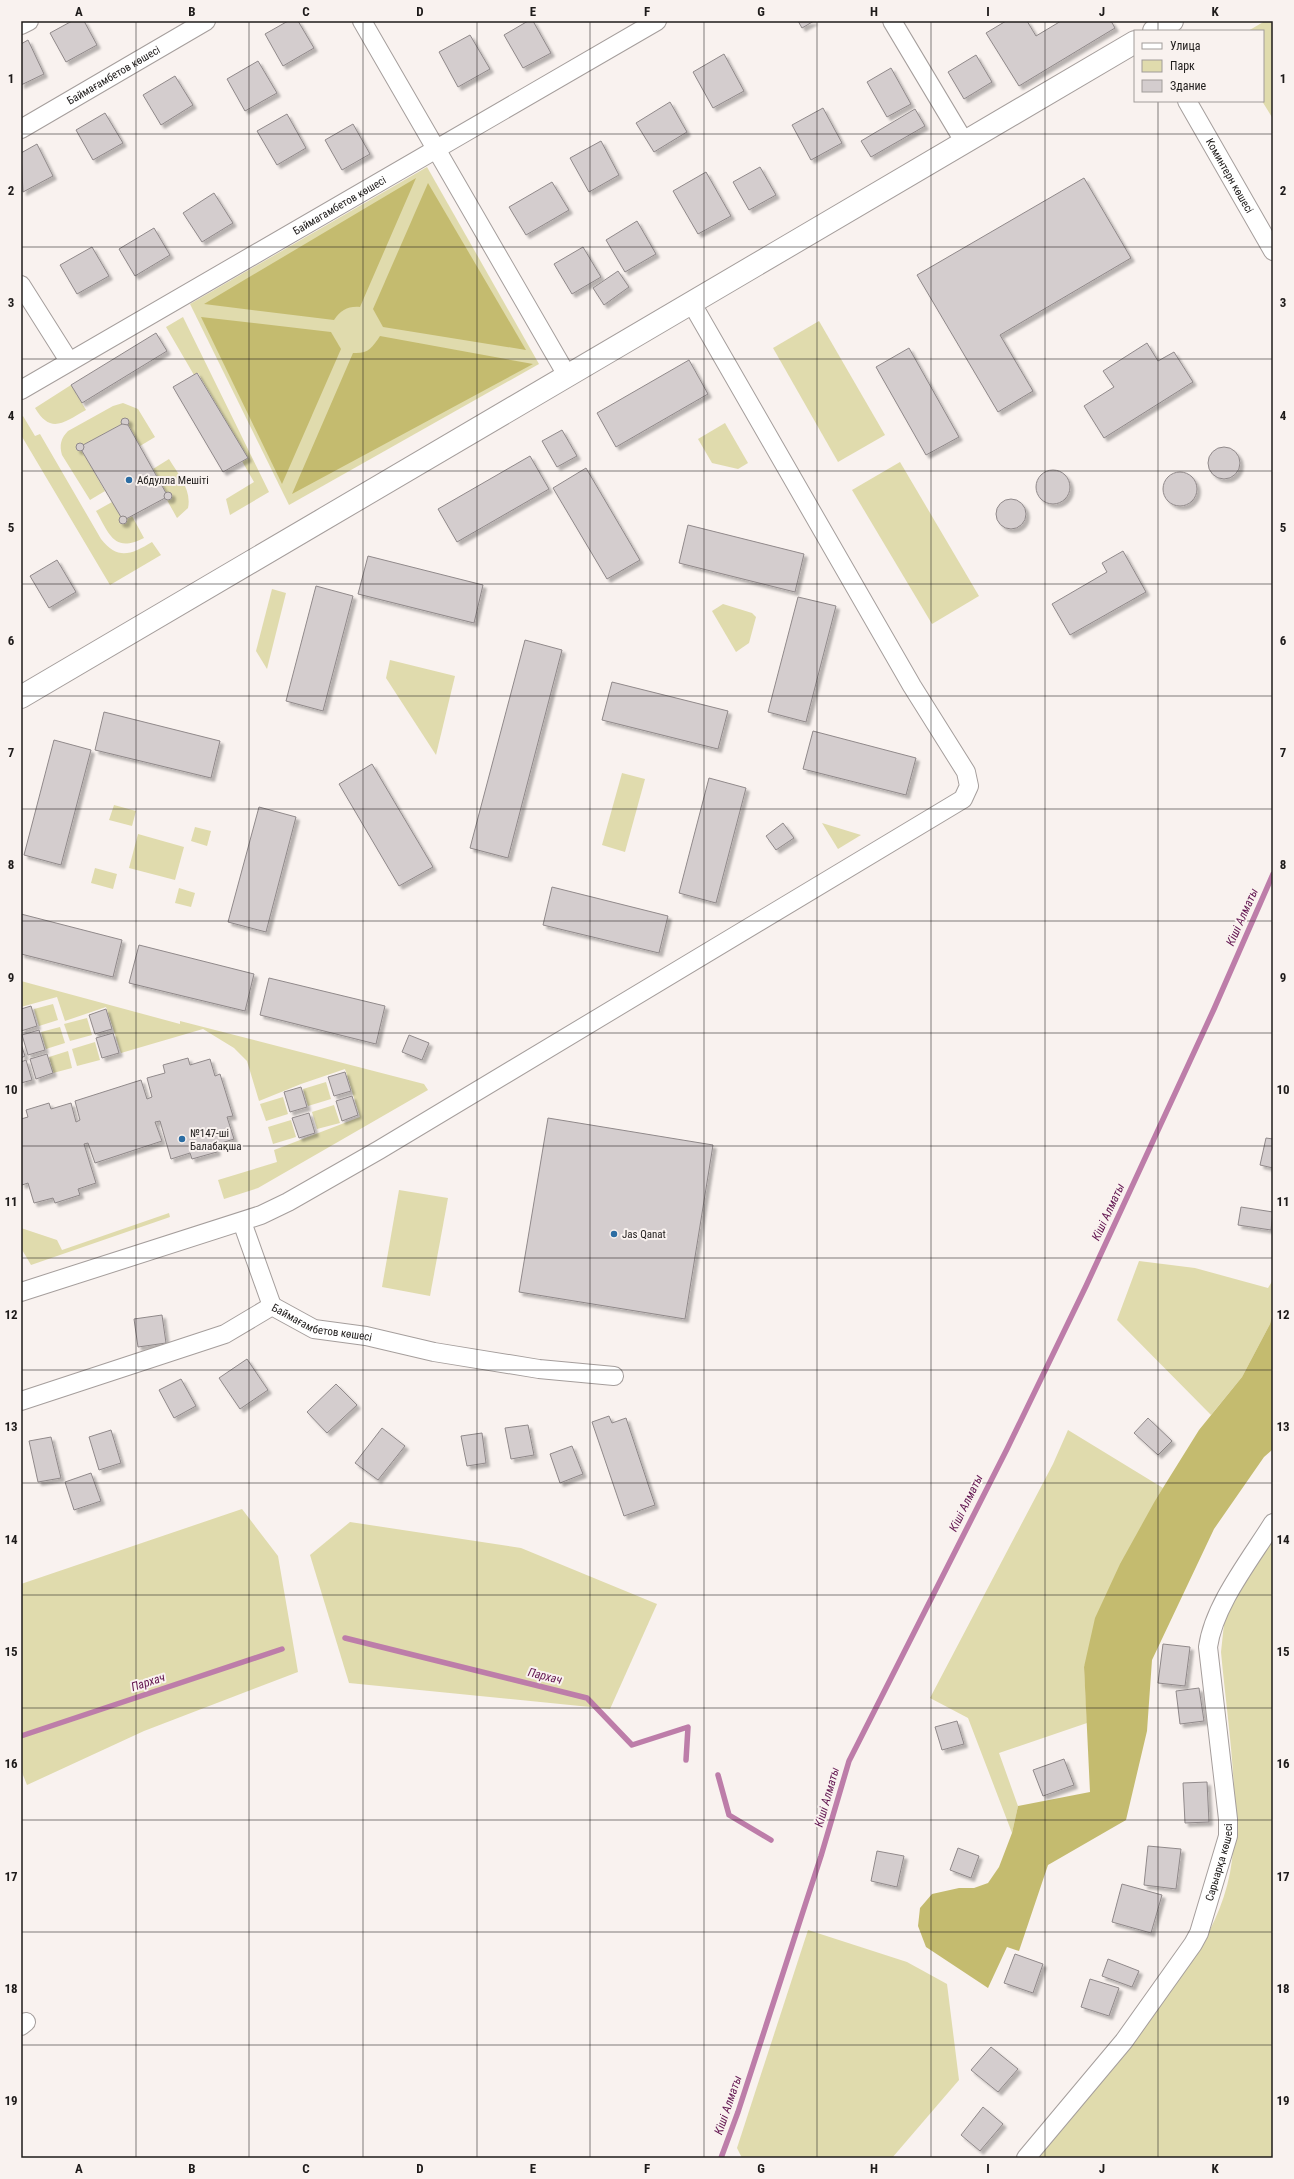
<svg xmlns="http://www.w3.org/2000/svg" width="1294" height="2179" viewBox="0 0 1294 2179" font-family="'Roboto Condensed',sans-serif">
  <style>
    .green { fill: #e0dbad }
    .forest { fill: #c4bb6f }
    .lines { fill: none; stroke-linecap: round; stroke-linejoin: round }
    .stream { stroke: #bd7da9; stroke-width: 5.5 }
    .building { fill: #d4cdce; stroke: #90898a; filter: url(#shadow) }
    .minor-casing { stroke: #a59e9c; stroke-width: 20 }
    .tertiary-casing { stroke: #a59e9c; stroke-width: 24 }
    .minor { stroke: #fff; stroke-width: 18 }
    .tertiary { stroke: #fff; stroke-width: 22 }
    .grid { fill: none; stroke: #1e1b1a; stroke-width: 1; stroke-opacity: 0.55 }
    .poi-dot { fill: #2c6da3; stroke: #f9f2ef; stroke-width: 1.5 }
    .labels { text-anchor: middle; stroke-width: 4; stroke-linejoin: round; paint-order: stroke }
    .street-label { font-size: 11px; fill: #1e1b1a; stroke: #f9f2ef }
    .poi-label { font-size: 11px; fill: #1e1b1a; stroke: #f9f2ef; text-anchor: start }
    .water-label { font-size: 12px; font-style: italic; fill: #61144f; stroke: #f9f2ef }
    .neatline { fill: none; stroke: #1e1b1a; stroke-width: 1.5 }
    .grid-label { font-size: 13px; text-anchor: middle; font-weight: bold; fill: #1e1b1a }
  </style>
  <defs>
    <filter id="shadow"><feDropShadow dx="3.5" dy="3.5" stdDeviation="1" flood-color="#0004"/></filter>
  </defs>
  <rect width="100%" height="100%" fill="#f9f2ef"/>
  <g class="green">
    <polygon points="1265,21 1273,21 1273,119 1262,101 1263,31 1248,31"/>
    <polygon points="427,167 539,364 289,505 190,304"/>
    <polygon points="183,317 269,492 230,515 226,499 254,482 242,461 247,457 198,373 194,375 166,327"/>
    <polygon points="819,321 885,435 838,462 773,348"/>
    <path d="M 71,385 L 86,410 C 64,422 51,435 35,408 Z"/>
    <path d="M 123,403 L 138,409 L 155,437 L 140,446 L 128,425 L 129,420 L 125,418 L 122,420 L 122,424 L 83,445 L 80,443 L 77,444 L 76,450 L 82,451 L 105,491 L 90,500 L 62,455 C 59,445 61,438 68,431 L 113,406 Z"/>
    <path d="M 23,416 L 35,436 L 40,434 L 101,539 C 118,561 132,554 152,542 L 161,555 L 110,585 L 21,435 L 21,417 Z"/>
    <polygon points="725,423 748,463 738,469 712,463 698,439"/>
    <path d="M 169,459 C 178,474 192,490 188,508 L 177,518 L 167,500 L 171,499 L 172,495 L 166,493 L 153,469 Z"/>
    <polygon points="900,462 979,596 932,624 852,490"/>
    <path d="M 112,502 L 121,517 L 119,520 L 120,524 L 125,523 L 126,519 L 132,516 L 144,538 C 114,553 110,535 96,511 Z"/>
    <polygon points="272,589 286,593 267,669 256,651"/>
    <polygon points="723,604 752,613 756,617 749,643 736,652 712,611"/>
    <polygon points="390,660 455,676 436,755 386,678"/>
    <polygon points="622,773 645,779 625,852 602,845"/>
    <polygon points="114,805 136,811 132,826 109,820"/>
    <polygon points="822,823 861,835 838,849"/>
    <polygon points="195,827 211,831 207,846 191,841"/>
    <polygon points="138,834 184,847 175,880 129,868"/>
    <polygon points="95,868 117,874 113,889 91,883"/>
    <polygon points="179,888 195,893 191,907 175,903"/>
    <polygon points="21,981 180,1024 180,1021 424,1084 428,1090 258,1188 224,1199 218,1180 277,1162 274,1150 360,1117 345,1069 301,1084 259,1101 247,1061 234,1048 203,1029 121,1053 106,1007 65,1021 57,997 21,1007"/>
    <polygon points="53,1004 58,1020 39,1026 34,1009"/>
    <polygon points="87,1018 92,1035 70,1041 64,1024"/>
    <polygon points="60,1027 65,1043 46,1049 41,1032"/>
    <polygon points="95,1042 100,1060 77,1066 72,1049"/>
    <polygon points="68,1051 72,1068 53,1073 49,1057"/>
    <polygon points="326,1082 331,1099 308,1106 303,1089"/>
    <polygon points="283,1097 288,1114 266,1121 260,1104"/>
    <polygon points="334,1105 340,1123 317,1129 312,1112"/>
    <polygon points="291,1120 296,1137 273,1144 268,1127"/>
    <polygon points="399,1190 448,1198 430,1296 382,1287"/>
    <polygon points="169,1213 170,1217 31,1265 21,1248 21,1228 57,1240 62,1250"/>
    <polygon points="1139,1261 1195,1268 1268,1288 1273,1280 1273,1311 1270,1324 1242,1377 1211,1415 1117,1320"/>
    <polygon points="1068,1430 1163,1488 1156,1499 1084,1667 1087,1723 999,1753 1018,1806 1012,1833 968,1718 930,1698 1053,1464"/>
    <polygon points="242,1509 278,1556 298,1672 144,1731 27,1785 21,1770 21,1584"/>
    <polygon points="350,1522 521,1548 657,1604 610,1709 349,1683 310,1555"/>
    <path d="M 1273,1535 L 1273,2158 L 1032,2158 C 1061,2123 1090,2088 1119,2053 C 1166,1997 1223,1936 1232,1860 C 1240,1793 1227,1719 1221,1652 L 1224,1624 L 1229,1608 Z"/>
    <polygon points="808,1930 907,1962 947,1984 959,2080 892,2158 742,2158 737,2148"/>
  </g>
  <g class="forest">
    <path d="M 416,178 L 360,307 C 348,306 341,310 334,320 L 204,304 Z"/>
    <polygon points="428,183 526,350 383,327 373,309"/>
    <polygon points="201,317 331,332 341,349 282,484"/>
    <path d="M 380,336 L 533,364 L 292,494 L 353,353 C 368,354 372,348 380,336 Z"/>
    <polygon points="1273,1311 1273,1449 1264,1457 1214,1529 1152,1660 1147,1731 1126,1820 1048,1865 1019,1951 1007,1947 988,1988 926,1947 918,1926 920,1908 932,1894 959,1888 974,1888 988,1883 999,1867 1012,1833 1018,1806 1090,1792 1084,1667 1095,1618 1120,1564 1156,1499 1199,1430 1242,1377 1270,1324"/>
  </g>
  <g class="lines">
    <g class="stream">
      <polyline points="345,1638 587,1698 632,1745 688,1727 686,1760"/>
      <polyline points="21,1736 282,1649"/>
      <polyline points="718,1775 729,1815 771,1840"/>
      <polyline points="721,2158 738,2112 821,1856 849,1761 1007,1449 1086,1286 1214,1009 1273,874"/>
    </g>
  </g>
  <g class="building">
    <polygon points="72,21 84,21 97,45 66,62 50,33"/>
    <polygon points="288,21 298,21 314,48 283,66 265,34"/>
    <polygon points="528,21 533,21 551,53 523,68 504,35"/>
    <polygon points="798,21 814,21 802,28"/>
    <polygon points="1006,21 1027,21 1036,36 1061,21 1111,21 1115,28 1019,86 986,33"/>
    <polygon points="470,35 490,69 458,87 439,52"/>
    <polygon points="28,40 44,74 21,85 21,44"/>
    <polygon points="724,54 744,91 713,108 693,72"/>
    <polygon points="976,55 992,82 964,99 948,72"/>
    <polygon points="258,61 277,93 245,111 227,79"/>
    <polygon points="891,68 911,104 887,117 867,82"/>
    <polygon points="175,76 193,105 161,125 143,95"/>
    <polygon points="670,102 687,132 654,152 636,123"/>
    <polygon points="823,108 842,143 811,160 792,125"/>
    <polygon points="915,109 925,126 871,157 861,141"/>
    <polygon points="105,113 123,143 93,160 76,130"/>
    <polygon points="287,114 306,148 277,165 257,131"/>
    <polygon points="353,124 370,154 342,170 325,140"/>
    <polygon points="601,141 619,175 589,192 570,158"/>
    <polygon points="37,144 53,176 23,192 21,153"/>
    <polygon points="760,167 776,195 749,210 733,182"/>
    <polygon points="706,172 731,216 698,234 673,191"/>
    <polygon points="1084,178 1131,258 1000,335 1033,391 998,412 917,275"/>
    <polygon points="552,182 569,210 526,235 509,207"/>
    <polygon points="214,193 233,223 202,242 183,213"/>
    <polygon points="637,221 656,254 625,272 606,240"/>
    <polygon points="154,228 170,255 135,276 119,249"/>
    <polygon points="92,247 109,276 77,294 60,265"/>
    <polygon points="583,247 601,277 572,294 554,264"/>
    <polygon points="618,271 629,287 604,305 593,288"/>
    <polygon points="156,333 167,351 82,403 71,385"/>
    <polygon points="1147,343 1158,361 1174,352 1193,382 1104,438 1084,406 1114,387 1103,371"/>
    <polygon points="909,348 959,437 926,455 876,367"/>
    <polygon points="689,360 708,394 616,447 597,413"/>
    <polygon points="197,373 248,458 223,472 173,387"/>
    <circle cx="125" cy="422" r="4"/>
    <polygon points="122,424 128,425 166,493 165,498 126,519 121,517 82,451 83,445"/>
    <polygon points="562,430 577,456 557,467 542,441"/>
    <circle cx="80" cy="447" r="4"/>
    <circle cx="1224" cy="463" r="16"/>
    <polygon points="530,456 549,489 457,542 438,509"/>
    <polygon points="586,468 640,560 607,579 553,488"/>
    <circle cx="1053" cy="487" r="17"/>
    <circle cx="1180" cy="489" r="17"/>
    <circle cx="168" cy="496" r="4"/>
    <circle cx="1011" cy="514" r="15"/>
    <circle cx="123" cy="520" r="4"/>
    <polygon points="688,525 804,554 795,592 679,563"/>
    <polygon points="1123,551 1146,592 1070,635 1052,604 1107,572 1102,563"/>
    <polygon points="368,556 483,585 474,623 358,594"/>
    <polygon points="57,560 76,592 49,608 30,576"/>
    <polygon points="316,586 353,596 323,711 286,701"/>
    <polygon points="798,597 836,606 806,722 768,712"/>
    <polygon points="525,640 562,650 508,858 470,848"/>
    <polygon points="612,682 728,711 718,749 602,720"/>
    <polygon points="104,712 220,741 211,778 95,750"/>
    <polygon points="813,731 916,758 906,795 803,769"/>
    <polygon points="54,740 91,750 61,865 24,855"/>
    <polygon points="372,764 433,867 399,886 339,784"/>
    <polygon points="709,778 746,788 716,903 679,893"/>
    <polygon points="259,807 296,817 266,932 228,922"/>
    <polygon points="783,823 794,838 776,850 766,836"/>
    <polygon points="552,887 668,916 659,953 543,925"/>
    <polygon points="21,914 122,940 113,977 21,954"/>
    <polygon points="139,945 254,974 245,1011 129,983"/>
    <polygon points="269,978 385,1006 376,1044 260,1015"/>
    <polygon points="31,1006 37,1026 21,1031 21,1009"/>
    <polygon points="106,1009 112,1029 95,1034 89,1015"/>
    <polygon points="39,1030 45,1050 28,1055 22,1035"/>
    <polygon points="113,1033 119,1053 102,1058 96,1038"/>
    <polygon points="409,1035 429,1043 422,1060 402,1052"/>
    <polygon points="21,1044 25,1056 21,1058"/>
    <polygon points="47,1054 53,1073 36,1079 30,1059"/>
    <polygon points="188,1058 190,1065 210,1059 215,1076 220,1074 233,1116 227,1117 234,1139 215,1145 217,1152 192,1159 190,1153 171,1159 160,1121 155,1122 162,1141 95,1163 88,1143 84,1144 96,1183 78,1189 80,1195 55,1203 53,1198 34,1203 28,1183 22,1185 21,1181 21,1119 28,1117 26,1110 49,1103 51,1109 71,1103 76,1122 80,1120 75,1101 141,1080 147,1099 152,1097 147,1078 165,1073 163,1065"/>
    <polygon points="26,1060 32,1080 21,1083 21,1062"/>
    <polygon points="345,1072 351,1091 334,1096 328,1077"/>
    <polygon points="301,1087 307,1107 290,1112 284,1092"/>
    <polygon points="352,1096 358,1115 342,1121 336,1101"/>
    <polygon points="309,1113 315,1133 299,1138 292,1118"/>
    <polygon points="548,1118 713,1145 685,1319 519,1292"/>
    <polygon points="1266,1138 1273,1139 1273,1168 1260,1165"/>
    <polygon points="1241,1207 1273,1212 1271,1230 1238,1225"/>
    <polygon points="162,1315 166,1343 138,1347 134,1319"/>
    <polygon points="247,1359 268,1390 240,1409 219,1378"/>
    <polygon points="181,1379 196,1406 174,1418 159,1390"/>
    <polygon points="336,1384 357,1405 327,1433 307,1412"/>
    <polygon points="609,1416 612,1423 626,1418 655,1505 624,1516 592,1422"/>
    <polygon points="1148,1418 1172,1441 1158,1455 1134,1433"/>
    <polygon points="528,1425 534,1455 511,1459 505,1428"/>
    <polygon points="382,1428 405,1446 378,1480 355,1463"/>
    <polygon points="111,1430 121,1463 99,1470 89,1437"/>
    <polygon points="482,1433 486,1463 467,1466 461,1436"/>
    <polygon points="51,1437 61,1478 38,1482 29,1441"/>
    <polygon points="572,1446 583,1474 560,1483 550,1454"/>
    <polygon points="91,1473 101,1501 74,1510 65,1482"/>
    <polygon points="1163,1644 1190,1647 1185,1686 1158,1683"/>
    <polygon points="1199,1688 1204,1721 1180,1724 1176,1691"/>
    <polygon points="957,1721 964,1744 942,1750 935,1727"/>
    <polygon points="1064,1759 1074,1785 1043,1796 1033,1770"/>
    <polygon points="1207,1782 1209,1822 1185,1823 1183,1783"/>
    <polygon points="1148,1846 1181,1849 1176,1889 1144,1885"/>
    <polygon points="958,1848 979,1856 971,1878 950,1870"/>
    <polygon points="877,1851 904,1856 897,1887 871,1881"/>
    <polygon points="1122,1884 1162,1895 1151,1933 1112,1922"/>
    <polygon points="1015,1954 1043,1964 1033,1993 1004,1983"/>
    <polygon points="1108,1959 1139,1971 1132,1987 1102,1976"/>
    <polygon points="1090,1979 1119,1988 1109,2016 1081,2007"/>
    <polygon points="991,2047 1018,2069 998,2092 971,2070"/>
    <polygon points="983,2107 1003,2124 980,2151 961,2135"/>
  </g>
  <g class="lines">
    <g class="minor-casing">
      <g id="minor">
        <polyline points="362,21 568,377"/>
        <polyline points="892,21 965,143"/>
        <polyline points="21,25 29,21"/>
        <path id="s1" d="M 1187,101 L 1273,251"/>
        <path id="s2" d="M 21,129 L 206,21"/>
        <polyline points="21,285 69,361"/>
        <path id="s3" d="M 21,390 L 657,21"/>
        <polyline points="242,1222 272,1306"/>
        <polyline points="21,1292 261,1215 288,1202 379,1150 963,799 969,786 966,772 912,686 691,302"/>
        <path id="s4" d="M 21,1401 L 225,1334 L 272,1306 L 314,1329 L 366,1336 L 434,1352 L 539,1369 L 614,1376"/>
        <polyline points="21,2026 26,2022"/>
        <path id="s5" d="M 1026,2158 L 1124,2041 L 1193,1944 L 1199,1933 L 1228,1836 L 1228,1819 L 1208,1647 C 1214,1605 1250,1560 1273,1523"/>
      </g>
    </g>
    <g class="tertiary-casing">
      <g id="tertiary">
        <polyline points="1154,31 1172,21"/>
        <path d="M 21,697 C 392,478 765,262 1135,42"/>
      </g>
    </g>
    <use href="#minor" class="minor"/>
    <use href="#tertiary" class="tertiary"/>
  </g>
  <path class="grid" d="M 136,21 L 136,2158M 249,21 L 249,2158M 363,21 L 363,2158M 477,21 L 477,2158M 590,21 L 590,2158M 704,21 L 704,2158M 817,21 L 817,2158M 931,21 L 931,2158M 1045,21 L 1045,2158M 1158,21 L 1158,31M 1158,101 L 1158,2158M 21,134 L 1273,134M 21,247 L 1273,247M 21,359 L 1273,359M 21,471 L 1273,471M 21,584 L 1273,584M 21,696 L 1273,696M 21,809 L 1273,809M 21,921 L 1273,921M 21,1033 L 1273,1033M 21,1146 L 1273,1146M 21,1258 L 1273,1258M 21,1370 L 1273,1370M 21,1483 L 1273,1483M 21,1595 L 1273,1595M 21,1708 L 1273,1708M 21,1820 L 1273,1820M 21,1932 L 1273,1932M 21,2045 L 1273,2045"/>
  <g class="poi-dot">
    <circle cx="129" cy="480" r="4"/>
    <circle cx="182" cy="1139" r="4"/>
    <circle cx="614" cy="1234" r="4"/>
  </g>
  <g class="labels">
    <g class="street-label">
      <text dy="4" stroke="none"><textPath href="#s2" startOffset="107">Баймағамбетов көшесі</textPath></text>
      <text dy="4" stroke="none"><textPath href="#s1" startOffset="86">Коминтерн көшесі</textPath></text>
      <text dy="4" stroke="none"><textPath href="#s3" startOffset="368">Баймагамбетов көшесі</textPath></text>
      <text dy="4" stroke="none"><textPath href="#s4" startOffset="323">Баймағамбетов көшесі</textPath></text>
      <text dy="4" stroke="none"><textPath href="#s5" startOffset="358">Сарыарқа көшесі</textPath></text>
    </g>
    <g class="poi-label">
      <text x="137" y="484">Абдулла Мешіті</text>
      <text x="190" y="1137">№147-ші<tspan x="190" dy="13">Балабақша</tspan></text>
      <text x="622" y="1238">Jas Qanat</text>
    </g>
    <g class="water-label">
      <text transform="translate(1242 917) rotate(-66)" y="4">Кіші Алматы</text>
      <text transform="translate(1108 1212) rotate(-65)" y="4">Кіші Алматы</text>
      <text transform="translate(966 1503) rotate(-64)" y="4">Кіші Алматы</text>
      <text transform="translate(545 1676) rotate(14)" y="4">Пархач</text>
      <text transform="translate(148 1682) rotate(-18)" y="4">Пархач</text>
      <text transform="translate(827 1797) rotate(-74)" y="4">Кіші Алматы</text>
      <text transform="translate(728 2105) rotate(-71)" y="4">Кіші Алматы</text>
    </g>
  </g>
  <rect width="1294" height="2179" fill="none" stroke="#f9f2ef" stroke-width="44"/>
  <rect x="1134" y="30" width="130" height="72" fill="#f9f2ef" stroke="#a19c9a"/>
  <rect x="1142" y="43" width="20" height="6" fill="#ffffff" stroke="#a19c9a"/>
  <text x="1170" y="50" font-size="12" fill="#1e1b1a">Улица</text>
  <rect x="1142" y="60" width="20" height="12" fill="#e0dbad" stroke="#a19c9a"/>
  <text x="1170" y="70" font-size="12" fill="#1e1b1a">Парк</text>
  <rect x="1142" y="80" width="20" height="12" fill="#d4cdce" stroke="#a19c9a"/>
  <text x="1170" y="90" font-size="12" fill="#1e1b1a">Здание</text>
  <rect x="22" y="22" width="1250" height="2135" class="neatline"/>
  <g class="grid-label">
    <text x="79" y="16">A</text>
    <text x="192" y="16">B</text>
    <text x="306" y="16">C</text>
    <text x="420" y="16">D</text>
    <text x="533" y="16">E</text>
    <text x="647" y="16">F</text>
    <text x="761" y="16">G</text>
    <text x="874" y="16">H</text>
    <text x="988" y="16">I</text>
    <text x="1102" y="16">J</text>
    <text x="1215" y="16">K</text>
    <text x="11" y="83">1</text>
    <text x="1283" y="83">1</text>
    <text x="11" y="195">2</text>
    <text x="1283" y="195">2</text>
    <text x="11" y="307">3</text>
    <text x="1283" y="307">3</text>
    <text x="11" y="420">4</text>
    <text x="1283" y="420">4</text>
    <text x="11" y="532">5</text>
    <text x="1283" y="532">5</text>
    <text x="11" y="645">6</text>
    <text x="1283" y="645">6</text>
    <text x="11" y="757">7</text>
    <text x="1283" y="757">7</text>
    <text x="11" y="869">8</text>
    <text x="1283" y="869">8</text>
    <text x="11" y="982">9</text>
    <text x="1283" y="982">9</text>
    <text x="11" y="1094">10</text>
    <text x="1283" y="1094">10</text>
    <text x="11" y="1206">11</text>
    <text x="1283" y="1206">11</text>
    <text x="11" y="1319">12</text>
    <text x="1283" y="1319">12</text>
    <text x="11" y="1431">13</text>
    <text x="1283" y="1431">13</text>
    <text x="11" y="1544">14</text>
    <text x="1283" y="1544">14</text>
    <text x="11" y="1656">15</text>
    <text x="1283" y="1656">15</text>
    <text x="11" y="1768">16</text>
    <text x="1283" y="1768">16</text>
    <text x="11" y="1881">17</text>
    <text x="1283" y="1881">17</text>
    <text x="11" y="1993">18</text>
    <text x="1283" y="1993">18</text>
    <text x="11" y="2105">19</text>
    <text x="1283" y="2105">19</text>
    <text x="79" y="2173">A</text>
    <text x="192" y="2173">B</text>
    <text x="306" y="2173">C</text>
    <text x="420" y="2173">D</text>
    <text x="533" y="2173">E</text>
    <text x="647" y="2173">F</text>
    <text x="761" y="2173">G</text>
    <text x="874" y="2173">H</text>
    <text x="988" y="2173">I</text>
    <text x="1102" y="2173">J</text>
    <text x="1215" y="2173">K</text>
  </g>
</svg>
